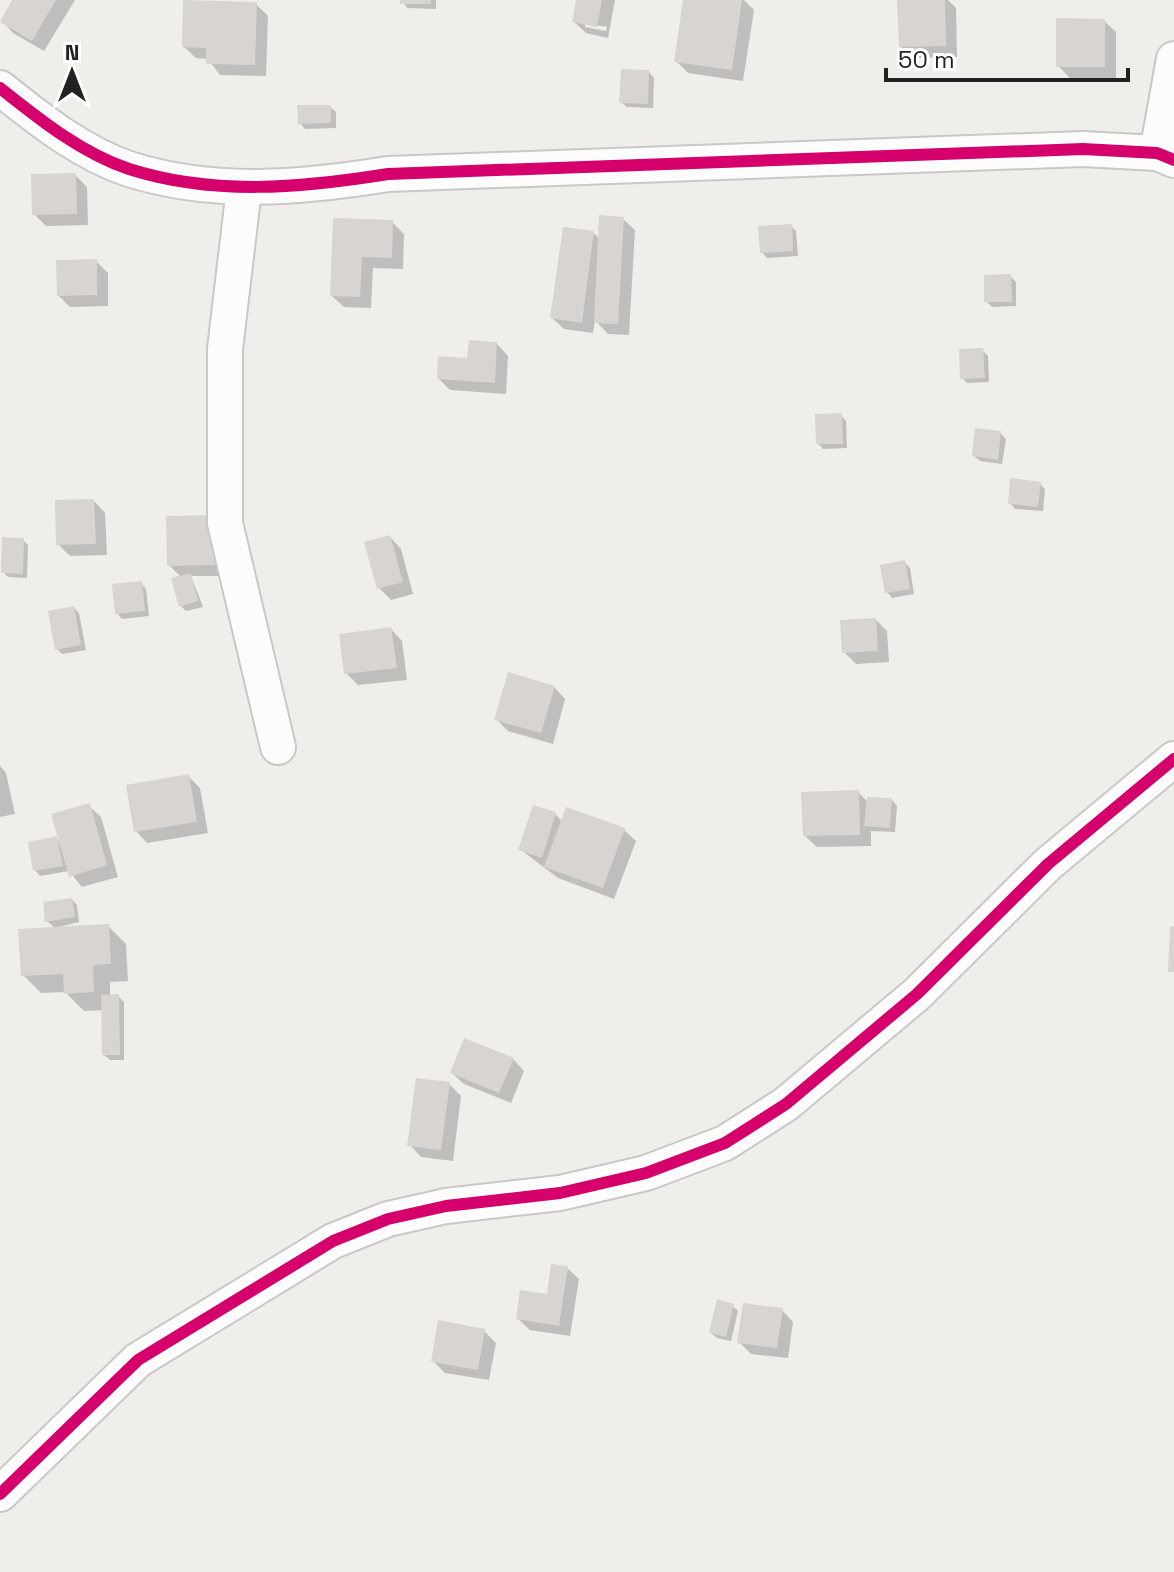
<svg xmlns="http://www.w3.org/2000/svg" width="1174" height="1572" viewBox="0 0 1174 1572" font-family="'Space Grotesk',sans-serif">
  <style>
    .shadow { fill: #0003; fill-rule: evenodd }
    .building { fill: #d7d4d2 }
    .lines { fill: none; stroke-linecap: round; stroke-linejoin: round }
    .minor-casing { stroke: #c9c8c7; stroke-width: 38 }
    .minor { stroke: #fdfcfc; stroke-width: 34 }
    .cycleway-casing { stroke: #fff; stroke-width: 17 }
    .cycleway { stroke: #d6006c; stroke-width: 12 }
  </style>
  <rect width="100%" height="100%" fill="#f0eeeb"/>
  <g class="shadow">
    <polygon points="14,0 75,0 44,51 13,33 2,21"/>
    <polygon points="402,0 436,0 436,9 407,8"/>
    <path d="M 578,0 L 615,0 L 608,38 L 586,33 L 574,22 ZM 585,23 L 607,27 L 606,31 L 585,27 Z"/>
    <polygon points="685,0 744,0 754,10 743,81 688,73 676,61"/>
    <polygon points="899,0 948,0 956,8 957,57 913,58 901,47"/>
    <polygon points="256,4 268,16 266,76 220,75 208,59 196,58 184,47"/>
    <polygon points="1104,21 1116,32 1116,78 1070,78 1058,66"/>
    <polygon points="649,72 654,78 653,108 627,107 621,102"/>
    <polygon points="330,107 336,112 336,128 305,129 300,123"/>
    <polygon points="75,175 87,187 88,225 46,226 34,214"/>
    <polygon points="623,219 635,230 629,335 608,334 595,320 593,333 564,329 552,318 594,233 600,240"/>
    <polygon points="334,220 392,222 404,234 403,269 373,268 371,308 344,307 332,296"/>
    <polygon points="791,226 796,231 798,256 767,258 762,252"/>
    <polygon points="96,261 108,273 108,306 70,307 59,296"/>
    <polygon points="1010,276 1016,282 1016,306 992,307 986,301"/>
    <polygon points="497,344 508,356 506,394 450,390 439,379"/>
    <polygon points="982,350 988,356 989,382 967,383 962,378"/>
    <polygon points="841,415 846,421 847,448 823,449 818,443"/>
    <polygon points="1000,433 1006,439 1002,464 980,461 974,456"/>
    <polygon points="1040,484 1045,489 1043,511 1015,509 1010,503"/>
    <polygon points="94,501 105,513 107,555 70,556 58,544"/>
    <polygon points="168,518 229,576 191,576 203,607 186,611 181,606 182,578 169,565"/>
    <polygon points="390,537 401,549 413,594 391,600 379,588"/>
    <polygon points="23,540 28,545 27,578 8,577 3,572"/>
    <polygon points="904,562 910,568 914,594 892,598 887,592"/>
    <polygon points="141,583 146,589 149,616 122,619 117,613"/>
    <polygon points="74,608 79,613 86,650 62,654 57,649"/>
    <polygon points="876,620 887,631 889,662 856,664 844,652"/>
    <polygon points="391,629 402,641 407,680 358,685 346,673"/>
    <polygon points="554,687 565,699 553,744 508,731 496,719"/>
    <polygon points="0,766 6,773 15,814 0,817"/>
    <polygon points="189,777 200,788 208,833 147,843 136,831"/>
    <polygon points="858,792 868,802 892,800 897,806 895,832 871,831 871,846 817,847 805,836"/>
    <polygon points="89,806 101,817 118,877 82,887 69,871 40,876 35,870 56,838 61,843"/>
    <polygon points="555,814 563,822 624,830 636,841 614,899 558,878 521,850"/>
    <polygon points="72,900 77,905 79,922 55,928 47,921"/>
    <polygon points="108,926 126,944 128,981 110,982 110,997 118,996 124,1002 124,1060 110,1060 104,1055 104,1010 84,1011 65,992 41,993 23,975"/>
    <polygon points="513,1059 524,1071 511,1103 464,1084 452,1073"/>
    <polygon points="449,1084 461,1096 453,1161 421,1157 410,1145"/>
    <polygon points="567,1268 579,1279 570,1336 530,1330 518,1319 549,1296"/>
    <polygon points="732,1306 738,1311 731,1341 717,1338 711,1333"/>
    <polygon points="782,1310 793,1322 788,1358 751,1354 739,1342"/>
    <polygon points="484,1331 496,1343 489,1380 445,1373 433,1361"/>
  </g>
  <g class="building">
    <polygon points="12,0 56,0 32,41 0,22"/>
    <polygon points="183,0 257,2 255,65 206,64 206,48 182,47"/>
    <rect x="400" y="0" width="31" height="4"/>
    <polygon points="576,0 602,0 597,27 572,22"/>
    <polygon points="683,0 742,0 732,70 674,62"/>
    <polygon points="897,0 945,0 946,46 899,47"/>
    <polygon points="1056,18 1105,19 1105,67 1056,67"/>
    <polygon points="621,69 649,70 648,104 619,103"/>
    <polygon points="297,105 331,105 331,123 298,124"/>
    <polygon points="76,173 77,214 32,215 31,174"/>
    <polygon points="599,215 624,217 618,324 594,323"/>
    <polygon points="333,218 393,220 392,258 362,257 360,297 330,296"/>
    <polygon points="792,224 793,251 760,253 758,226"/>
    <polygon points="563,227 594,231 582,323 550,318"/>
    <polygon points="97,259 97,295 57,296 56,260"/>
    <polygon points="1011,274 1012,302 984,302 984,275"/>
    <polygon points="469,340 497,342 495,383 437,379 438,356 467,358"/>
    <polygon points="983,348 985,378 960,379 959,349"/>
    <polygon points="842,413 843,444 816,444 815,414"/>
    <polygon points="975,428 1001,431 998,460 972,456"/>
    <polygon points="1010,478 1041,482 1038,507 1008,504"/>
    <polygon points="94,499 96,544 56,545 55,500"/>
    <polygon points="217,515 218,565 167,566 166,516"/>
    <polygon points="390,535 403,582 377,589 364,542"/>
    <polygon points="2,537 24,538 23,574 1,573"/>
    <polygon points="905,560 910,589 885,593 880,565"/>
    <polygon points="191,573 198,601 179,607 171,578"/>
    <polygon points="142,581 145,611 115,614 112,584"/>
    <polygon points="74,606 81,645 55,650 48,611"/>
    <polygon points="876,618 878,651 842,653 840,620"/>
    <polygon points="391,627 397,668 344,674 339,634"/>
    <polygon points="508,672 555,686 541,733 494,720"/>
    <polygon points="189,774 197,822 134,832 126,785"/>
    <polygon points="859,790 860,835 803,836 801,792"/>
    <polygon points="867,797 892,798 890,828 864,826"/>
    <polygon points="90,803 107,865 69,877 51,814"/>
    <polygon points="533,805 556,812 542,858 518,850"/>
    <polygon points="566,807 625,828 603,888 544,867"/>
    <polygon points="57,836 63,866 33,871 28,842"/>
    <polygon points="72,898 75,917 45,922 43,902"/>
    <polygon points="109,924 111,964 93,965 94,992 64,994 63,974 21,976 18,929"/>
    <polygon points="1170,926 1174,927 1174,972 1168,972"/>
    <polygon points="119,994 120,1055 102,1055 101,995"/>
    <polygon points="464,1038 514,1058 499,1093 450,1073"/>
    <polygon points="416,1078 450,1082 441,1150 407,1146"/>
    <polygon points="551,1264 568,1266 559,1326 516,1319 520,1290 547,1294"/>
    <polygon points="717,1299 734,1304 726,1337 709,1333"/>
    <polygon points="743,1303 783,1308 777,1348 737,1343"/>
    <polygon points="438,1320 485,1329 478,1370 431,1362"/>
  </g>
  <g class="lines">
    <g class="minor-casing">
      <g id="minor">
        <path d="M 0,88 C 39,119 81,153 129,169 C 214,196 301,188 388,174 L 1083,149 L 1157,153 L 1174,160"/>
        <polyline points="1157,153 1174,59"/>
        <polyline points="244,189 225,349 225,523 278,747"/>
        <polyline points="0,1494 138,1360 333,1241 388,1219 446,1206 560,1193 646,1173 725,1143 786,1104 917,994 1048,864 1174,759"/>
      </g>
    </g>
    <use href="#minor" class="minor"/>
    <g class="cycleway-casing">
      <g id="cycleway">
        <path d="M 0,88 C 39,119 81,153 129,169 C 214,196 301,188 388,174 L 1083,149 L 1157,153 L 1174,160"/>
        <polyline points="0,1494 138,1360 333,1241 388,1219 446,1206 560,1193 646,1173 725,1143 786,1104 917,994 1048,864 1174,759"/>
      </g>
    </g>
    <use href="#cycleway" class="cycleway"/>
  </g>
  <g transform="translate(72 72)" stroke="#ffffff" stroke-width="6" paint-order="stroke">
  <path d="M0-6L14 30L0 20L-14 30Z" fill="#222222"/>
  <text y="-12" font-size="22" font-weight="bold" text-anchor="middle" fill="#222222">N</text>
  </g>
  <path d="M886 68v12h242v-12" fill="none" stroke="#222222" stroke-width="4"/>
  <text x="898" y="68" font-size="24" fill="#222222" stroke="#ffffff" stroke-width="6" paint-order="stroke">50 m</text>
</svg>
